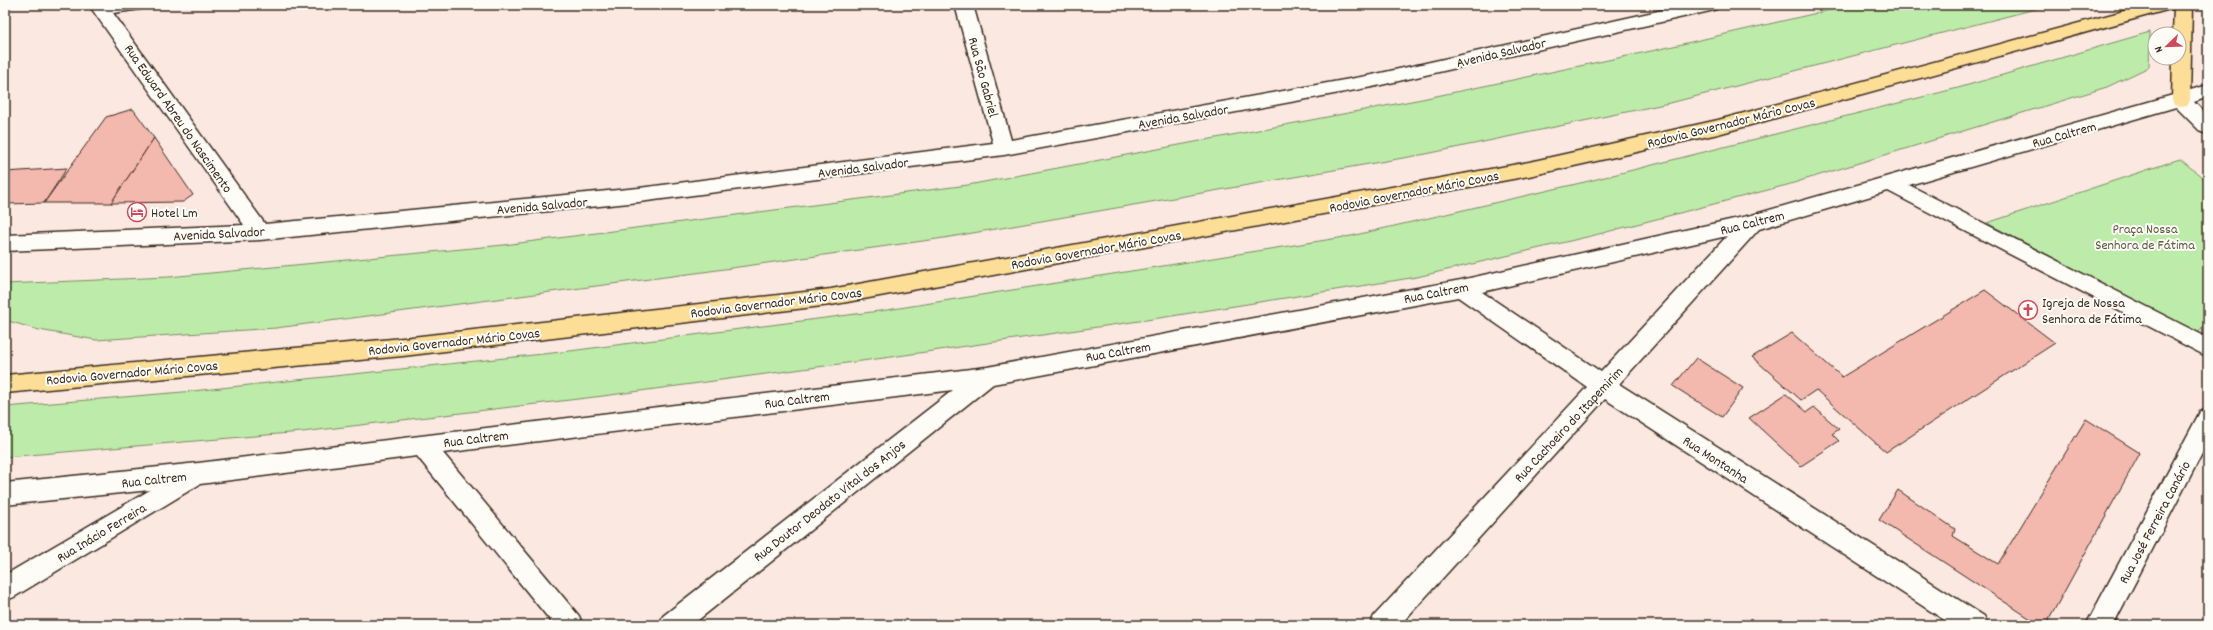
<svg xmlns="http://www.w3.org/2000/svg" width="2213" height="630" viewBox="0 0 2213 630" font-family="Dekko,sans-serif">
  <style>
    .green { fill: #bdecaa; stroke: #7c8b64 }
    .building { fill: #f3b8ae; stroke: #3b2a1e }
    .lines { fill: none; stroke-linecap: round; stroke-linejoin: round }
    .minor-casing { stroke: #3b2a1e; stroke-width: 3 }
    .highway-casing { stroke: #3b2a1e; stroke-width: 3 }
    .minor { fill: #fdfcf7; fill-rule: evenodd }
    .highway { fill: #fcde96; fill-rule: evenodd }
    .labels { text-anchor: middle; stroke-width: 4; stroke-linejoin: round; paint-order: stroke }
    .street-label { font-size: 14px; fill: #3b2a1e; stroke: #fdfcf7 }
    .poi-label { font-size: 14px; fill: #3b2a1e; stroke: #fdfcf7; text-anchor: start }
    .park-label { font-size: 14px; fill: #5c5a41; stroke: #fdfcf7 }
  </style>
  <rect width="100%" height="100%" fill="#fae8e1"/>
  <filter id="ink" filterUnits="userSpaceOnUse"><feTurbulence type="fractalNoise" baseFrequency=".025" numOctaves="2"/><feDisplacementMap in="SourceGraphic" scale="8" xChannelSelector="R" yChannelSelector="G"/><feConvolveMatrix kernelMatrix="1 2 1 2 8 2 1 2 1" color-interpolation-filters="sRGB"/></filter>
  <g filter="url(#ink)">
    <g class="green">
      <polygon points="1852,5 2051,5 1674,102 1426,154 944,238 703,272 276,328 96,340 39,330 5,320 5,284 169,277 504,245 968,185 1422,99 1656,50"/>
      <polygon points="2150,32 2149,67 2107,87 1787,185 1591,236 1417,277 1153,319 891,357 603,396 302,432 5,457 5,407 183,392 562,352 887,310 1351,236 1589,181 1958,88"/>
      <polygon points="2180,159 2208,182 2208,317 2198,334 1987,223"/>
    </g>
    <g class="building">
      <polygon points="133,109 154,138 111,203 44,203 106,117"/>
      <polygon points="154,138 193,195 183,202 111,203"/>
      <polygon points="67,168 44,203 5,204 5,172"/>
      <polygon points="1985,290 2055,343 1886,452 1816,390 1801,400 1752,357 1792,333 1842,377"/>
      <polygon points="1696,358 1743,388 1722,417 1673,386"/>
      <polygon points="1786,394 1807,412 1814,407 1839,429 1832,434 1839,441 1801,466 1749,418"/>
      <polygon points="2086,419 2140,453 2046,625 2040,625 1879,520 1898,490 1955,529 1953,536 1998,564"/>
    </g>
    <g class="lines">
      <g class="minor-casing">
        <g id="minor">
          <polygon points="89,5 144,5 141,9 113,13 265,224 639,188 993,143 955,5 973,5 1011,140 1372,75 1685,5 1719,5 1716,9 1710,11 1372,87 1004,155 639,202 260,240 5,251 5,235 244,225"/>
          <path d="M 2208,85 L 2208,97 L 2194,102 L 2208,116 L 2208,134 L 2201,132 L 2176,107 L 1909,185 L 2208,338 L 2208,357 L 1888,191 L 1759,229 L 1619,384 L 1984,616 L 1988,625 L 1952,625 L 1605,399 L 1400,625 L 1370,625 L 1374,616 L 1587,387 L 1458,297 L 993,384 L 692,625 L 659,625 L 663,616 L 953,390 L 443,453 L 579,616 L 583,625 L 554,625 L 417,456 L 200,484 L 14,597 L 5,601 L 5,575 L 150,490 L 5,505 L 5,483 L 198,463 L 987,367 L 1461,280 L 1752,215 ZM 1727,236 L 1601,372 L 1482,292 Z"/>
          <polygon points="2208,409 2208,442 2113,625 2086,625 2200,412"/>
        </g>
      </g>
      <g class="highway-casing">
        <polygon id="highway" points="2146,5 2192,5 2190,100 2188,105 2181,106 2174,105 2172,100 2173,58 2179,58 2179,34 2173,34 2174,8 1718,134 1529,176 831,305 403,356 5,393 5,375 403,338 831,289 1529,162 1718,120"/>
      </g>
      <use href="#minor" class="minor"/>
      <use href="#highway" class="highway"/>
    </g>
  </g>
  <defs>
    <g id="hotel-ring" transform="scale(1)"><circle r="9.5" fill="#fdfcf7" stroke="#d1495b" stroke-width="1.5"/><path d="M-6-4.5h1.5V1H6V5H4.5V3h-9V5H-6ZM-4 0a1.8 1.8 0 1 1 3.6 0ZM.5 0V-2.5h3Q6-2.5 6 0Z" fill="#d1495b"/></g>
    <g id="church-ring" transform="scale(1)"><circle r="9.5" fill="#fdfcf7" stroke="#d1495b" stroke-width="1.5"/><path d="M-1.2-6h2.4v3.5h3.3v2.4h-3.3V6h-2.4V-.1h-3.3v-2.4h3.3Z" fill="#d1495b"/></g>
  </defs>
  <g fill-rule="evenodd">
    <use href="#hotel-ring" x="137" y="212"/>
    <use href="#church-ring" x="2028" y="310"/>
  </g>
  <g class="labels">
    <g class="street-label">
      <text transform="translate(1501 52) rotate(-13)" y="5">Avenida Salvador</text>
      <text transform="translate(984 77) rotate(75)" y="5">Rua São Gabriel</text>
      <text transform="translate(1183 116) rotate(-10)" y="5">Avenida Salvador</text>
      <text transform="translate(179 118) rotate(55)" y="5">Rua Edward Abreu do Nascimento</text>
      <text transform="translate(1731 122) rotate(-14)" y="5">Rodovia Governador Mário Covas</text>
      <text transform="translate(2064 134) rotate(-16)" y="5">Rua Caltrem</text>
      <text transform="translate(863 167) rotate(-7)" y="5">Avenida Salvador</text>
      <text transform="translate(1414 191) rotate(-11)" y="5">Rodovia Governador Mário Covas</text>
      <text transform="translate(542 205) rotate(-5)" y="5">Avenida Salvador</text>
      <text transform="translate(1752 222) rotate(-14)" y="5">Rua Caltrem</text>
      <text transform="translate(219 233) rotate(-3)" y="5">Avenida Salvador</text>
      <text transform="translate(1096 249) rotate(-10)" y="5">Rodovia Governador Mário Covas</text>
      <text transform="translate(1436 292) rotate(-11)" y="5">Rua Caltrem</text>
      <text transform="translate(776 302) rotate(-7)" y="5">Rodovia Governador Mário Covas</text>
      <text transform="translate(454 341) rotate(-6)" y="5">Rodovia Governador Mário Covas</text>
      <text transform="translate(1118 351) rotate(-10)" y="5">Rua Caltrem</text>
      <text transform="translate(132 372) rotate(-5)" y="5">Rodovia Governador Mário Covas</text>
      <text transform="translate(797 399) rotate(-7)" y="5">Rua Caltrem</text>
      <text transform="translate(1568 424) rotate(-47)" y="5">Rua Cachoeiro do Itapemirim</text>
      <text transform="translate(476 438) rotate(-7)" y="5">Rua Caltrem</text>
      <text transform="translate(1716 459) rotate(33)" y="5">Rua Montanha</text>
      <text transform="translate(154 479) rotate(-6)" y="5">Rua Caltrem</text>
      <text transform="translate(829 500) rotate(-38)" y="5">Rua Doutor Deodato Vital dos Anjos</text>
      <text transform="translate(2154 522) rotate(-62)" y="5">Rua José Ferreira Canário</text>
      <text transform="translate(101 532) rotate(-31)" y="5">Rua Inácio Ferreira</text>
    </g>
    <g class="poi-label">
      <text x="151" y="217">Hotel Lm</text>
      <text x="2042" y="307">Igreja de Nossa<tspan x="2042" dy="16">Senhora de Fátima</tspan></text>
    </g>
    <g class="park-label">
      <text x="2145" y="233">Praça Nossa<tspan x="2145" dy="16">Senhora de Fátima</tspan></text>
    </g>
  </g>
  <rect width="2213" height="630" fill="none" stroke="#fdfcf7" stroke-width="20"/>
  <rect x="10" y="10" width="2193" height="610" fill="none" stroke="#3b2a1e" stroke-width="1.5" filter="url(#ink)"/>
  <g transform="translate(2167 46) rotate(247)"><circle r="19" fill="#fdfcf7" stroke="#afa8a0"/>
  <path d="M0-3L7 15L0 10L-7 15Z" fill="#d1495b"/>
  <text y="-6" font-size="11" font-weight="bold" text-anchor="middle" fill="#3b2a1e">N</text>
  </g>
</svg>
